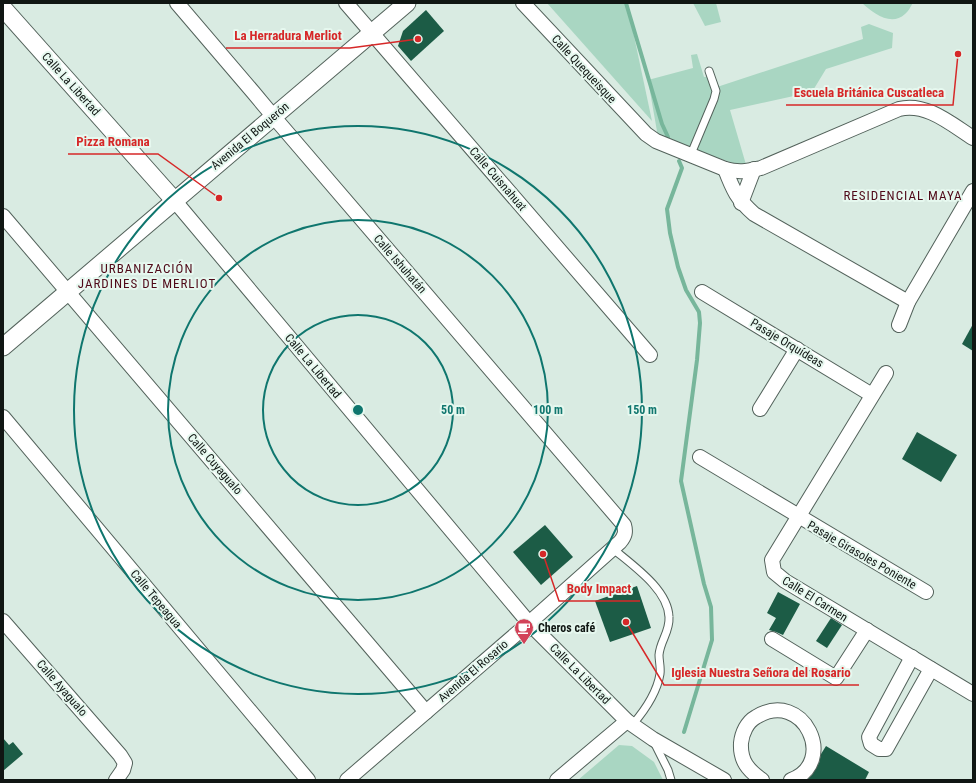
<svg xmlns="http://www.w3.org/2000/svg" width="976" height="783" viewBox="0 0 976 783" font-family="'Roboto Condensed',sans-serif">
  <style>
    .green { fill: #a9d6c2 }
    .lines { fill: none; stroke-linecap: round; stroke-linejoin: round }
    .stream { stroke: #77b69b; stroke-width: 4 }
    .building { fill: #1c5c46 }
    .service-casing { stroke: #53625b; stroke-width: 9 }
    .minor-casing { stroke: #53625b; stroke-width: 16 }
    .tertiary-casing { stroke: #53625b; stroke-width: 19 }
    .service { stroke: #fff; stroke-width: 7 }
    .minor { stroke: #fff; stroke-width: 14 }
    .tertiary { stroke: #fff; stroke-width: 17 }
    .ring { fill: none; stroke: #0f766e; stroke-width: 2 }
    .labels { text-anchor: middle; stroke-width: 4; stroke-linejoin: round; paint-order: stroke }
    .street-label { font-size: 12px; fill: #101613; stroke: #e6f8ef }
    .poi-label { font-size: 12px; font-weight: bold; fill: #101613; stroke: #e6f8ef; text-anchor: start }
    .neighbourhood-label { font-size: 13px; letter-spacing: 1px; fill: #4f0918; stroke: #e6f8ef }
    .centre { fill: #0f766e; stroke: #e6f8ef; stroke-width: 2 }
    .ring-label { font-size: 12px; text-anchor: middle; font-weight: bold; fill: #0f766e; stroke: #e6f8ef; stroke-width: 4; stroke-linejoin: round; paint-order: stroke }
    .leader { fill: none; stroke: #d62828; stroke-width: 1.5 }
    .callout-dot { fill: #d62828; stroke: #e6f8ef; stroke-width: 1.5 }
    .callout-label { font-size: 13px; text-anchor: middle; font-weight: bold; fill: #d62828; stroke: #e6f8ef; stroke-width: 4; stroke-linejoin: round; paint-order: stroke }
  </style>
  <rect width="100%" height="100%" fill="#d9ebe2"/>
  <g class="green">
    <polygon points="547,3 627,3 652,121"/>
    <polygon points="693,3 716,3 721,22 705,26"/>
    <path d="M 862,3 L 875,3 L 876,4 L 880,3 L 913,3 C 910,7 909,11 905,14 C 891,27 873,13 862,3 Z"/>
    <polygon points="869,24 893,33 892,48 826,69 812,92 730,110 747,168 658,137 648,80 693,68 691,55 697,54 704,77 713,76 717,87 863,39 861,27"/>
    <polygon points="619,745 632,746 654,762 663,780 578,780"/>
  </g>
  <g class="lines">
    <g class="stream">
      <polyline points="626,3 662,124 668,137"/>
      <polyline points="679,161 682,168 667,209 670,233 678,267 686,290 699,312 700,323 697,360 681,481 704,584 711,607 712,640 684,732"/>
    </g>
  </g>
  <g class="building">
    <polygon points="426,10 444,31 411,61 398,46 403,31"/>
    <polygon points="973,324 973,351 962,344"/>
    <polygon points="917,432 957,455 941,482 902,459"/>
    <polygon points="545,525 573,557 541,585 513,552"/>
    <polygon points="637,586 651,628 610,642 595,601"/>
    <polygon points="778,592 800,604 783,635 776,632 769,630 776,618 767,613"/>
    <polygon points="831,618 842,625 827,648 816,641"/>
    <polygon points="3,738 9,745 13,742 23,754 3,771"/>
    <polygon points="826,746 869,772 865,780 807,780 812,775 819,763 821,754"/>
  </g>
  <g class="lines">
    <g class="service-casing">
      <g id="service">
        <polyline points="691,154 714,99 716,91 709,71"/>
        <path d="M 612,548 C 632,565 668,589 669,617 C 670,632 660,641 659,655 C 659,661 661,668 660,674 C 657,692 645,710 633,724"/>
        <polyline points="654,742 668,770 671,780"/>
      </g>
    </g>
    <g class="minor-casing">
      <g id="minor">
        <path d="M 177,3 L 253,92 L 273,116 L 624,525 C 626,532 625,536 620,542 L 529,623 L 347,780"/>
        <polyline points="346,3 650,355"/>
        <path d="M 523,3 L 646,134 L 656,141 L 725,169 C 740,173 747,171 761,168 L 899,109 C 926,102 951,124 973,138"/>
        <path d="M 725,169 C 733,190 737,199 754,214 L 908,302"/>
        <polyline points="174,200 529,623 627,721 653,739 724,780"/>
        <polyline points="741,203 754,169"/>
        <polyline points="3,216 426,712"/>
        <polyline points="702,292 872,395"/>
        <polyline points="899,325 908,302 973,191"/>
        <polyline points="886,373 772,560 774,572 785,581 973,694"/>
        <polyline points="760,409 797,349"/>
        <polyline points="3,417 308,780"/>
        <polyline points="700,457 926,592"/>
        <polyline points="3,621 120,755 125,763 123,770 116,780"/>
        <polyline points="772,639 836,678 867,630"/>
        <polyline points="912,657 869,737 871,744 879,749 886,749 931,669"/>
        <polyline points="557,780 627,721"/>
        <path d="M 762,780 C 748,770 740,761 741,743 C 742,733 747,722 756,717 C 804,688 838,763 791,780"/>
      </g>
    </g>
    <g class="tertiary-casing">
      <g id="tertiary">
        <polyline points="3,8 174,200"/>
        <polyline points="3,347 407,3"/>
      </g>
    </g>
    <use href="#service" class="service"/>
    <use href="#minor" class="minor"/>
    <use href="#tertiary" class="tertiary"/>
  </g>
  <g class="ring">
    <circle cx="358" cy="410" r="95"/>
    <circle cx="358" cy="410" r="190"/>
    <circle cx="358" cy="410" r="284"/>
  </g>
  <defs>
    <g id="cafe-pin" transform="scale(1)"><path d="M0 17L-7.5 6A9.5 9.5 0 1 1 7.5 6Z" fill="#d24258" stroke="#e6f8ef"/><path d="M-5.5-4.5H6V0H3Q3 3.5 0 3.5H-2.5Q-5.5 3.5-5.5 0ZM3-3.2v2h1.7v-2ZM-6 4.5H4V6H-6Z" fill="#fff"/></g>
  </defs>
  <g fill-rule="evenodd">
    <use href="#cafe-pin" x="524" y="628"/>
  </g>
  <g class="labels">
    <g class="street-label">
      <text transform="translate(584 69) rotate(47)" y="4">Calle Quequeisque</text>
      <text transform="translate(71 84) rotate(48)" y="4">Calle La Libertad</text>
      <text transform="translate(250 136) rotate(-40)" y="4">Avenida El Boquerón</text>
      <text transform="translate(498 179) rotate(49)" y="4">Calle Cuisnahuat</text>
      <text transform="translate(400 264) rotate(49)" y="4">Calle Ishuhatán</text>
      <text transform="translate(787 343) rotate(31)" y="4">Pasaje Orquídeas</text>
      <text transform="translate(313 366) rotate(50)" y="4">Calle La Libertad</text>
      <text transform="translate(215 464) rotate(49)" y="4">Calle Cuyagualo</text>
      <text transform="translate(862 555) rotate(30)" y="4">Pasaje Girasoles Poniente</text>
      <text transform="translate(156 599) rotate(50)" y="4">Calle Tepeagua</text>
      <text transform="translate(815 599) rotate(32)" y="4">Calle El Carmen</text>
      <text transform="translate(473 671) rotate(-41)" y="4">Avenida El Rosario</text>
      <text transform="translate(580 674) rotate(45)" y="4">Calle La Libertad</text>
      <text transform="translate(62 688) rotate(49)" y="4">Calle Ayagualo</text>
    </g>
    <g class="poi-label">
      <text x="538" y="632">Cheros café</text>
    </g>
    <g class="neighbourhood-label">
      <text x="903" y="200">RESIDENCIAL MAYA</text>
      <text x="147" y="273">URBANIZACIÓN<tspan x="147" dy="15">JARDINES DE MERLIOT</tspan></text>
    </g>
  </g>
  <circle cx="358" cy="410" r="6" class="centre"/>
  <g class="ring-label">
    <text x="453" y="414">50 m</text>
    <text x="548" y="414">100 m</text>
    <text x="642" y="414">150 m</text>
  </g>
  <path class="leader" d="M418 39L350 48H226M958 54L953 105H786M219 198L158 154H68M543 554L559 601H640M626 622L664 685H859"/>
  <g class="callout-dot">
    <circle cx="418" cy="39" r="4"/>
    <circle cx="958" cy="54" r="4"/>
    <circle cx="219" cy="198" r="4"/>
    <circle cx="543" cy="554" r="4"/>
    <circle cx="626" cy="622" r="4"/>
  </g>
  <g class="callout-label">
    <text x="288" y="40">La Herradura Merliot</text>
    <text x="869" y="97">Escuela Británica Cuscatleca</text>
    <text x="113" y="146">Pizza Romana</text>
    <text x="599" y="593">Body Impact</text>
    <text x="761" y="677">Iglesia Nuestra Señora del Rosario</text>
  </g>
  <rect width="976" height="783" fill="none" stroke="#101613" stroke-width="8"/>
</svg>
